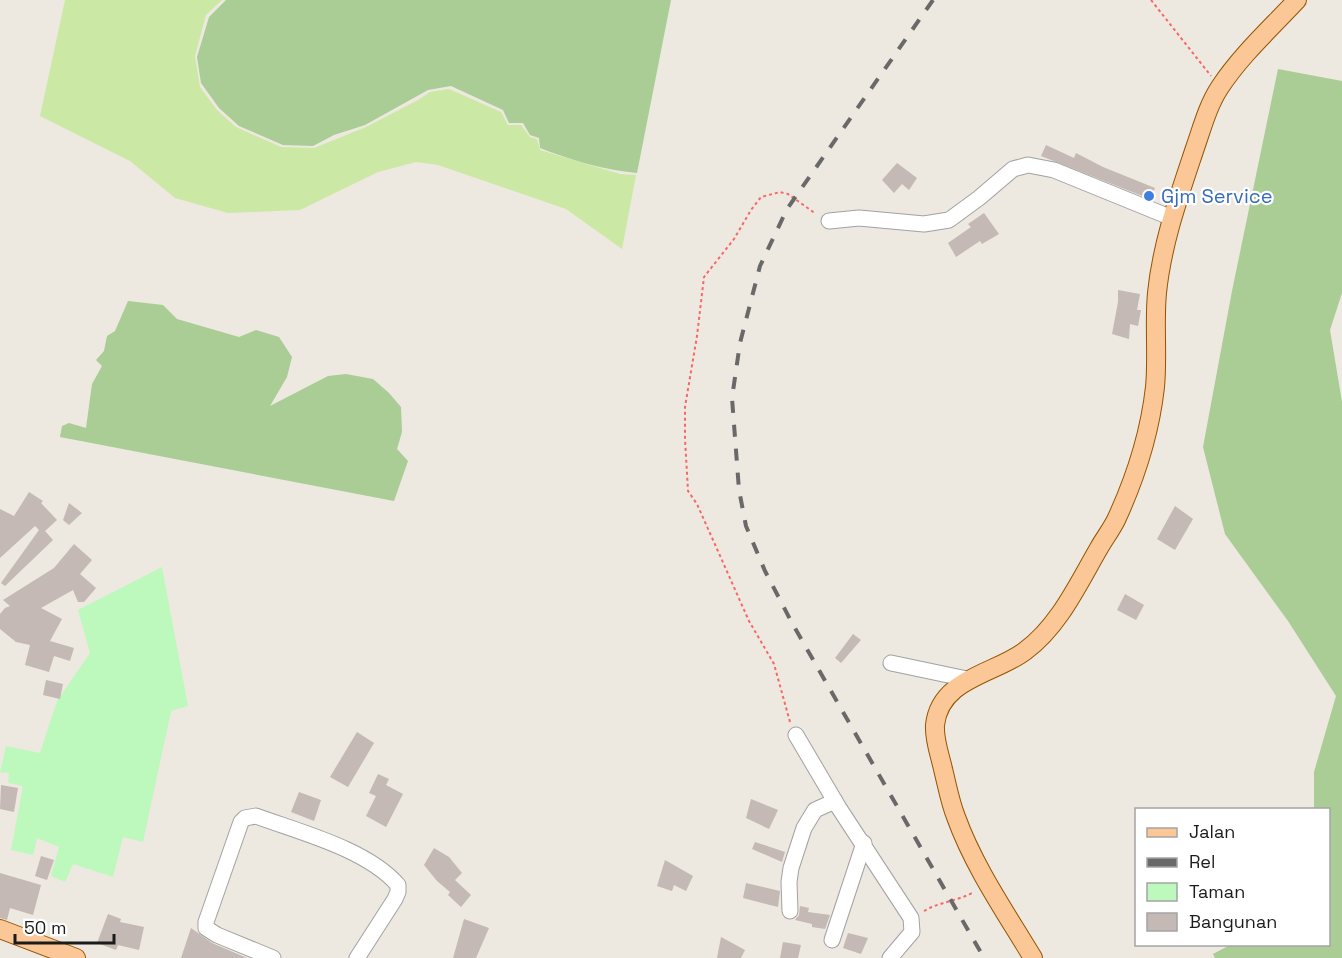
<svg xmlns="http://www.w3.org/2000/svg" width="1342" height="958" viewBox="0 0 1342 958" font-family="'Space Grotesk',sans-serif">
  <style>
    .grass { fill: #cce8a5 }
    .forest { fill: #aacc95 }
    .park { fill: #bdf9bc }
    .building { fill: #c4b9b4 }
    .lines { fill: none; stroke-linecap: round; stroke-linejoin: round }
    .minor-casing { stroke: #a2a2a2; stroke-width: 17 }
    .major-casing { stroke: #925401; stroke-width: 20 }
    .path { stroke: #f96765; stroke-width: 2; stroke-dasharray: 3 3; stroke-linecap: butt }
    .minor { stroke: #fff; stroke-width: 15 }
    .major { stroke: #fbc797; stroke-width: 18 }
    .rail { stroke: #696969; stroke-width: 4; stroke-dasharray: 12 12; stroke-linecap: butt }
    .shop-dot { fill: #3f7fe0; stroke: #fff; stroke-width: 2 }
    .labels { text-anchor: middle; stroke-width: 4.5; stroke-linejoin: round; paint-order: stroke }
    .shop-label { font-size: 20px; fill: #366cbe; stroke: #fff; text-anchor: start }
  </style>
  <rect width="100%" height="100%" fill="#ede8e0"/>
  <polygon class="grass" points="65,0 222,0 206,15 195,56 200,87 217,110 236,127 281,147 314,148 366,127 418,100 430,92 449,89 501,112 508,125 521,125 530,137 537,139 540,150 620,174 636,175 622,249 566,209 438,165 416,162 378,172 300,210 228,213 175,198 130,161 40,116"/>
  <g class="forest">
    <path d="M 226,0 L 671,0 L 637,173 C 604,170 571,160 540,148 L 539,138 L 530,135 L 523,123 L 509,123 L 503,110 L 451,86 L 428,90 L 365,125 L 334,135 L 313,146 L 283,145 L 239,126 L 219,108 L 201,83 L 197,57 L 209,17 Z"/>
    <polygon points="1278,69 1342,81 1342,293 1330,330 1342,402 1342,958 1215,958 1213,954 1230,945 1328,944 1328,810 1314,809 1314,772 1336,696 1288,621 1225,534 1203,447 1232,291"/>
    <polygon points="128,301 163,305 177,319 239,337 256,330 279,337 292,357 287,377 270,406 328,376 346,374 373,379 389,393 401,407 402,432 397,449 408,461 394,501 60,437 62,426 69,423 86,428 92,384 102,366 96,360 104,351 107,336 115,331"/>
  </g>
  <polygon class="park" points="162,567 188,706 171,711 143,842 123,837 113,877 73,864 65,882 51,876 59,847 37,838 33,855 11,850 23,786 8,783 9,773 0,772 6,746 40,753 57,701 90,653 78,610"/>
  <g class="building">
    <polygon points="1046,145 1074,158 1076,153 1103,167 1155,188 1150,199 1041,156"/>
    <polygon points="897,163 917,178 909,190 902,184 894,193 882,180"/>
    <polygon points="984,213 999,234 982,244 980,241 956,257 948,243 971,227 968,224"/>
    <polygon points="1118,290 1140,294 1137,310 1141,310 1138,326 1130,324 1129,339 1112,334 1118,302"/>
    <polygon points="29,492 43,501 41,503 57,520 45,531 53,540 5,586 1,583 39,530 35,526 0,558 0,509 14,516"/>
    <polygon points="69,503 82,513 69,525 63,520"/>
    <polygon points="1175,506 1193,519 1175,550 1157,539"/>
    <polygon points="74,544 92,560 80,574 96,588 84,602 78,602 73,590 41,608 62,619 50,641 74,648 70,661 54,656 49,672 25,665 30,645 16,642 0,629 0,614 5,608 10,606 3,600 54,568"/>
    <polygon points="1125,594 1144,605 1136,620 1117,610"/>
    <polygon points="853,634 861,640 841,663 835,658"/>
    <polygon points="46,680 63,684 60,699 43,695"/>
    <polygon points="357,732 374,743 348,787 330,777"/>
    <polygon points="378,774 389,779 386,785 403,794 386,827 366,816 376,796 369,793"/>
    <polygon points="1,785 18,788 14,812 0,809"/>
    <polygon points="299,792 321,800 314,821 291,812"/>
    <polygon points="751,799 778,810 769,829 746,818"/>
    <polygon points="755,842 785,852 782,862 752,849"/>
    <polygon points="434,848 449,857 462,873 455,880 471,895 461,907 448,895 450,892 437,881 424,865"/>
    <polygon points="41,856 54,860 47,880 35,876"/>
    <polygon points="665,860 693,876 686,891 674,885 672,891 657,886"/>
    <polygon points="0,873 41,885 33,915 10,908 7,920 0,918"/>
    <polygon points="746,883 780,891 778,907 743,898"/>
    <polygon points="800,906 809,908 808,912 830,915 825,929 812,927 812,924 795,920 799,915"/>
    <polygon points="108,914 121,919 120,922 144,927 139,950 118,945 116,950 97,943"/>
    <polygon points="464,919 489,928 476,958 453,958"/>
    <polygon points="191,928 212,943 247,958 181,958"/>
    <polygon points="848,933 868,938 861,954 843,948"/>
    <polygon points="721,937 745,950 741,958 717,958"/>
    <polygon points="783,942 801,945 798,958 780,958"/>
  </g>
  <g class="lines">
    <g class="minor-casing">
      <g id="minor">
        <polyline points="829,221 859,218 924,224 949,220 979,198 1013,169 1028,165 1054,170 1172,218"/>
        <polyline points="891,663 967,679"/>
        <polyline points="796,735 839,808 911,918 912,932 890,958"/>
        <polyline points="790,911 789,882 791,868 804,828 815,810 835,801"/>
        <polyline points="832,940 864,843"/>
        <path d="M 273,958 L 217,935 L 206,928 L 206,922 L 241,822 L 245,818 L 256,816 C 299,832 367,849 398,885 L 398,892 L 395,899 L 357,958"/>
      </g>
    </g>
    <g class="major-casing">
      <g id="major">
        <polyline points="0,929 76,958"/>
        <path d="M 1033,958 C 1006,913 974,867 956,817 C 950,802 947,785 943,769 C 940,755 934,740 935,725 C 940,678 995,674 1025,651 C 1059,626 1078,584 1099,548 C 1104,539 1111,530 1116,520 C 1135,479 1150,432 1155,387 C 1158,356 1154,324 1157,293 C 1162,243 1179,196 1195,148 C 1202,128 1208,105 1220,87 C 1241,55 1271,28 1297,0"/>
      </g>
    </g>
    <g class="path">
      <polyline points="1151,0 1211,76"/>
      <polyline points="790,722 774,664 749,621 697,504 688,491 685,439 685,407 697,336 704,277 734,239 751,210 761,197 780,192 788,194 816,214"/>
      <path d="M 924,911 C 939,902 958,901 974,892"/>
    </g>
    <use href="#minor" class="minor"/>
    <use href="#major" class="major"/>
    <polyline class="rail" points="933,0 787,209 760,266 740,343 732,398 739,490 746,526 765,571 792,623 984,958"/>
  </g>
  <circle class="shop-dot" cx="1149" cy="196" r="6"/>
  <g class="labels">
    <g class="shop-label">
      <text x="1161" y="203">Gjm Service</text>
    </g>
  </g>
  <rect x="1135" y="808" width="195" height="138" fill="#ffffff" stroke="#a4a4a4" stroke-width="1.5"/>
  <rect x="1147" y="828" width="30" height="9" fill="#fbc797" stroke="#a4a4a4" stroke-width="1.5"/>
  <text x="1189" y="838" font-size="18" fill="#1b1b1b">Jalan</text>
  <rect x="1147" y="858" width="30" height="9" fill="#696969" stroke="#a4a4a4" stroke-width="1.5"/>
  <text x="1189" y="868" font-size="18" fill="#1b1b1b">Rel</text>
  <rect x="1147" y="883" width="30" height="18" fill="#bdf9bc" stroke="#a4a4a4" stroke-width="1.5"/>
  <text x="1189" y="898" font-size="18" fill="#1b1b1b">Taman</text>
  <rect x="1147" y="913" width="30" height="18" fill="#c4b9b4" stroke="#a4a4a4" stroke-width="1.5"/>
  <text x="1189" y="928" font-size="18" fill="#1b1b1b">Bangunan</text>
  <path d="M15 934v9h99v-9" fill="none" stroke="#1b1b1b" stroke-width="3"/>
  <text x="24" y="934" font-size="18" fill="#1b1b1b" stroke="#ffffff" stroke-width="4.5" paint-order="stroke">50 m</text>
</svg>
